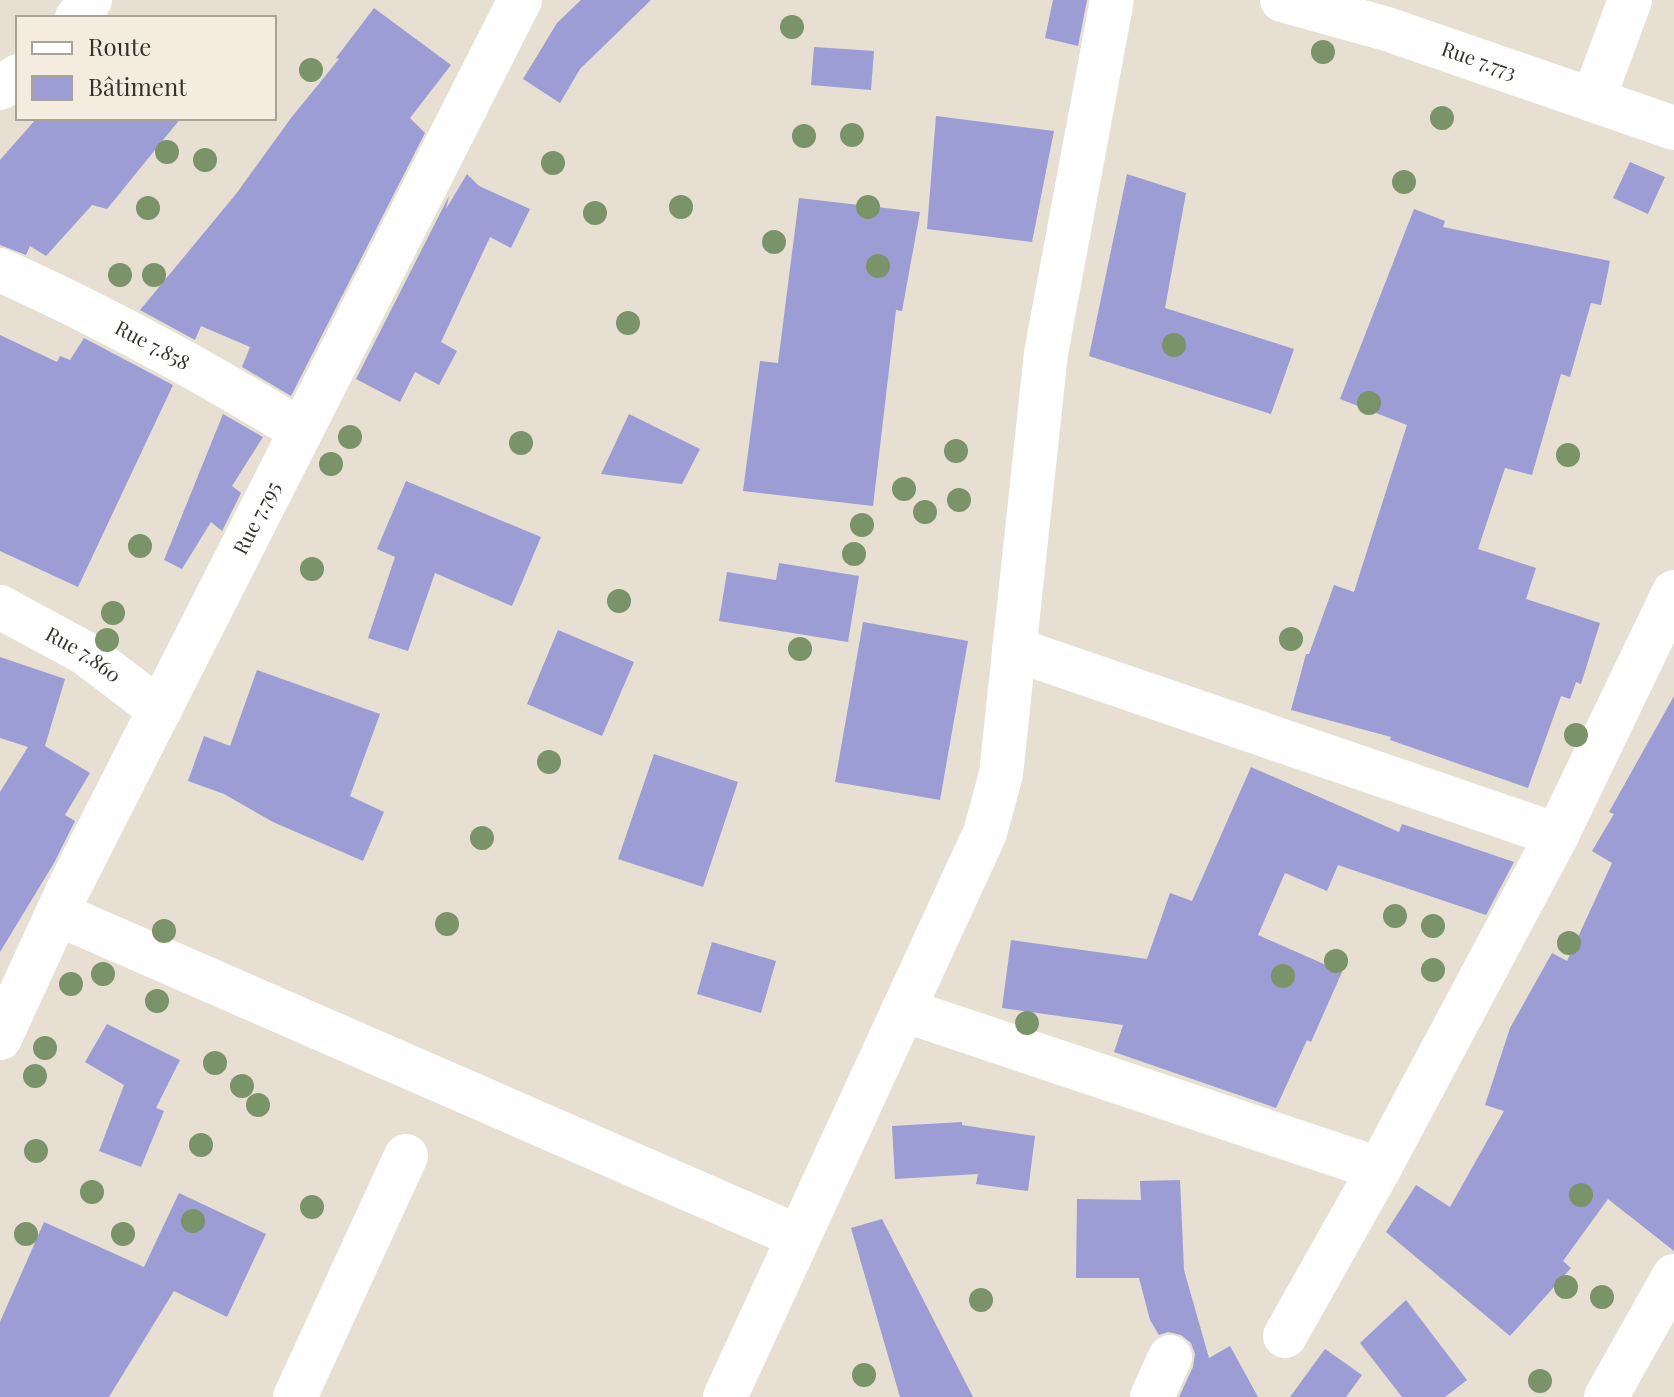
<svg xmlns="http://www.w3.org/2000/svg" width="1674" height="1397" viewBox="0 0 1674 1397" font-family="'Playfair Display',serif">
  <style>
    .building { fill: #9b9dd4 }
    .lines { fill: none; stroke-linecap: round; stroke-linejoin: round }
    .street { stroke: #fff; stroke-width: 44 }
    .tree { fill: #7a9368 }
    .labels { text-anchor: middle; stroke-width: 6; stroke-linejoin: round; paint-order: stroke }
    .street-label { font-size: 20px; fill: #35322d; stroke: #f4ecdf }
  </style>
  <rect width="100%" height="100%" fill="#e6dfd2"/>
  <g class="building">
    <polygon points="581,0 651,0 580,69 560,103 523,79 557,23"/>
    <polygon points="1053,0 1087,0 1078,46 1045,38"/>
    <polygon points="374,8 451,65 410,118 425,133 291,396 242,367 250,347 201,326 195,340 140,310 236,194 291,118 339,59 336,58"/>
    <polygon points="814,47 874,51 871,90 811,85"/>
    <polygon points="936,116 1054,131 1032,242 927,229"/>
    <polygon points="37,118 181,118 107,209 92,205 46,256 30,246 26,255 0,245 0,160"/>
    <polygon points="1630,162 1665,177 1648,214 1613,198"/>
    <polygon points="467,174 479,186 530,209 511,248 490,237 441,342 457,351 439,385 415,372 400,402 356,379 449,196 446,209"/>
    <polygon points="1127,174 1186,193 1165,308 1294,349 1271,414 1089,356"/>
    <polygon points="799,198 920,212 902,311 896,310 873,506 743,491 760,361 778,363"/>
    <polygon points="1414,209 1445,221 1443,227 1610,261 1601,305 1591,303 1570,377 1561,374 1532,475 1505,468 1478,549 1536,568 1526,599 1600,623 1581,684 1576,682 1570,699 1561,696 1528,788 1390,740 1391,737 1291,710 1306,654 1309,654 1334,585 1354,592 1407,425 1340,399"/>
    <polygon points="0,335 57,362 60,356 70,360 84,338 173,385 78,587 0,551"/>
    <polygon points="223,414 263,437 232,486 241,493 222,531 211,522 182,569 164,560"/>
    <polygon points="629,414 700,449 682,484 601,474"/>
    <polygon points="406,481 541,537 512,606 435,573 408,651 368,638 395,557 377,549"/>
    <polygon points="779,563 859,576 848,642 719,621 727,572 776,580"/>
    <polygon points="863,622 968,641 940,800 835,782"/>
    <polygon points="558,630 634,662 602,736 527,704"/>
    <polygon points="0,657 65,679 45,746 90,773 65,815 75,821 54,863 0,952 0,792 28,747 0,738"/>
    <polygon points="257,670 380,714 350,796 384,812 363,861 273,822 224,794 188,781 204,736 230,746"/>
    <polygon points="1674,696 1674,1251 1608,1199 1563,1261 1571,1268 1510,1336 1386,1232 1416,1185 1450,1207 1504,1111 1485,1105 1510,1028 1552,953 1567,961 1612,863 1592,851 1614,814 1609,812"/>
    <polygon points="654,754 738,782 703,887 618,859"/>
    <polygon points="1251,767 1399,832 1402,824 1514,862 1486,915 1338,865 1327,891 1285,873 1258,935 1342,972 1311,1042 1307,1040 1276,1108 1114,1052 1123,1025 1002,1008 1011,940 1147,959 1170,893 1192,901"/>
    <polygon points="712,942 776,961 761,1013 697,994"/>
    <polygon points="107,1024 180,1060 156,1108 164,1111 141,1167 99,1151 124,1085 85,1062"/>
    <polygon points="962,1122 962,1125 1035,1136 1028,1191 976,1184 978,1174 895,1179 892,1126"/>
    <polygon points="1180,1180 1184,1270 1209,1358 1230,1346 1258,1397 1179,1397 1193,1367 1195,1354 1191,1343 1181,1335 1168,1332 1159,1335 1150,1320 1139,1278 1076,1278 1077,1199 1141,1200 1140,1181"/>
    <polygon points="179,1193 266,1234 227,1317 174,1291 109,1397 0,1397 0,1322 44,1222 144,1267"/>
    <polygon points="882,1219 973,1397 900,1397 851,1228"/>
    <polygon points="1406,1300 1467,1380 1445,1397 1402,1397 1360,1343"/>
    <polygon points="1325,1349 1362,1375 1346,1397 1290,1397"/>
  </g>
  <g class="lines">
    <g class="street">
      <path id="s1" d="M 1282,0 L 1387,29 L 1674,128"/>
      <polyline points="77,18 90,0"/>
      <polyline points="0,88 18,76"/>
      <polyline points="1593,100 1630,0"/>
      <path id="s2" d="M 0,270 C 103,316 203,371 300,430"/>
      <path id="s3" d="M 0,607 L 85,653 L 160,710"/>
      <polyline points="1014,649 1557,835"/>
      <polyline points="58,914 799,1237"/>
      <polyline points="903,1010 1379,1169"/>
      <path id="s4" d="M 0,1038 L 69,888 L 520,0"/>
      <polyline points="1285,1336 1379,1169 1557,835 1674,592"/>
      <polyline points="295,1397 406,1156"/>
      <polyline points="725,1397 985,833 1001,774 1046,353 1112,0"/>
      <polyline points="1152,1397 1170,1357"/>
      <polyline points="1606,1397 1674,1276"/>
    </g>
  </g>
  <g class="tree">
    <circle cx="792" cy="27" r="12"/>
    <circle cx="1323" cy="52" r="12"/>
    <circle cx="311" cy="70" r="12"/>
    <circle cx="1442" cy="118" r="12"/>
    <circle cx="852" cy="135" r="12"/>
    <circle cx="804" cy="136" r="12"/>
    <circle cx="167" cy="152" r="12"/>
    <circle cx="205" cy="160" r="12"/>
    <circle cx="553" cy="163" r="12"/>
    <circle cx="1404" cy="182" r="12"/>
    <circle cx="681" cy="207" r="12"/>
    <circle cx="868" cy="207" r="12"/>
    <circle cx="148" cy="208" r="12"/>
    <circle cx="595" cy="213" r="12"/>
    <circle cx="774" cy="242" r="12"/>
    <circle cx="878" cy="266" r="12"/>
    <circle cx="120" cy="275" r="12"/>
    <circle cx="154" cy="275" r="12"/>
    <circle cx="628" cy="323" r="12"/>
    <circle cx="1174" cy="345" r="12"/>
    <circle cx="1369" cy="403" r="12"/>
    <circle cx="350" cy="437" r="12"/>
    <circle cx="521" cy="443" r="12"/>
    <circle cx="956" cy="451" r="12"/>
    <circle cx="1568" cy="455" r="12"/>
    <circle cx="331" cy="464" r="12"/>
    <circle cx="904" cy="489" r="12"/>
    <circle cx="959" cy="500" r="12"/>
    <circle cx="925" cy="512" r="12"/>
    <circle cx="862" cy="525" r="12"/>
    <circle cx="140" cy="546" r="12"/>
    <circle cx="854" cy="554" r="12"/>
    <circle cx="312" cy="569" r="12"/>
    <circle cx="619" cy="601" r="12"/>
    <circle cx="113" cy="613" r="12"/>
    <circle cx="1291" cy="639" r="12"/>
    <circle cx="107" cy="640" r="12"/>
    <circle cx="800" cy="649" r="12"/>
    <circle cx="1576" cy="735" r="12"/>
    <circle cx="549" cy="762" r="12"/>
    <circle cx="482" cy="838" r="12"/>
    <circle cx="1395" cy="916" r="12"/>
    <circle cx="447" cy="924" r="12"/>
    <circle cx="1433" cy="926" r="12"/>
    <circle cx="164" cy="931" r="12"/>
    <circle cx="1569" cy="943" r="12"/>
    <circle cx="1336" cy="961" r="12"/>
    <circle cx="1433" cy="970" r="12"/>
    <circle cx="103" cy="974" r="12"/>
    <circle cx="1283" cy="976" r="12"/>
    <circle cx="71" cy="984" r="12"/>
    <circle cx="157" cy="1001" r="12"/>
    <circle cx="1027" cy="1023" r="12"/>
    <circle cx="45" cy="1048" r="12"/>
    <circle cx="215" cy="1063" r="12"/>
    <circle cx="35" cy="1076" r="12"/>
    <circle cx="242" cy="1086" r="12"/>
    <circle cx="258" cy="1105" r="12"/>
    <circle cx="201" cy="1145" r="12"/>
    <circle cx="36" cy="1151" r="12"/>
    <circle cx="92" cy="1192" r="12"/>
    <circle cx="1581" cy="1195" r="12"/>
    <circle cx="312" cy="1207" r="12"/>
    <circle cx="193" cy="1221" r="12"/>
    <circle cx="26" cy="1234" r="12"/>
    <circle cx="123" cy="1234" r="12"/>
    <circle cx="1566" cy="1287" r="12"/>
    <circle cx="1602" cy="1297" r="12"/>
    <circle cx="981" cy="1300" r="12"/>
    <circle cx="864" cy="1375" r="12"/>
    <circle cx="1540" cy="1381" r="12"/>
  </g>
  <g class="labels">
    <g class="street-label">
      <text dy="7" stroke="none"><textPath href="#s1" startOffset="206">Rue 7.773</textPath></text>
      <text dy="7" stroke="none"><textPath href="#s2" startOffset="170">Rue 7.858</textPath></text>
      <text dy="7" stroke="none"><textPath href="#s4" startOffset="580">Rue 7.795</textPath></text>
      <text dy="7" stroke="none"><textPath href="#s3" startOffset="96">Rue 7.860</textPath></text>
    </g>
  </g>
  <rect x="16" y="16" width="260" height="104" fill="#f4ecdf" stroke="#a8a298" stroke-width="2"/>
  <rect x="32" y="42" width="40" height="12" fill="#ffffff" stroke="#a8a298" stroke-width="2"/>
  <text x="88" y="56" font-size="24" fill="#35322d">Route</text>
  <rect x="32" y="76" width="40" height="24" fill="#9b9dd4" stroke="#a8a298" stroke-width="2"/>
  <text x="88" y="96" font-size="24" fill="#35322d">Bâtiment</text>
</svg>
